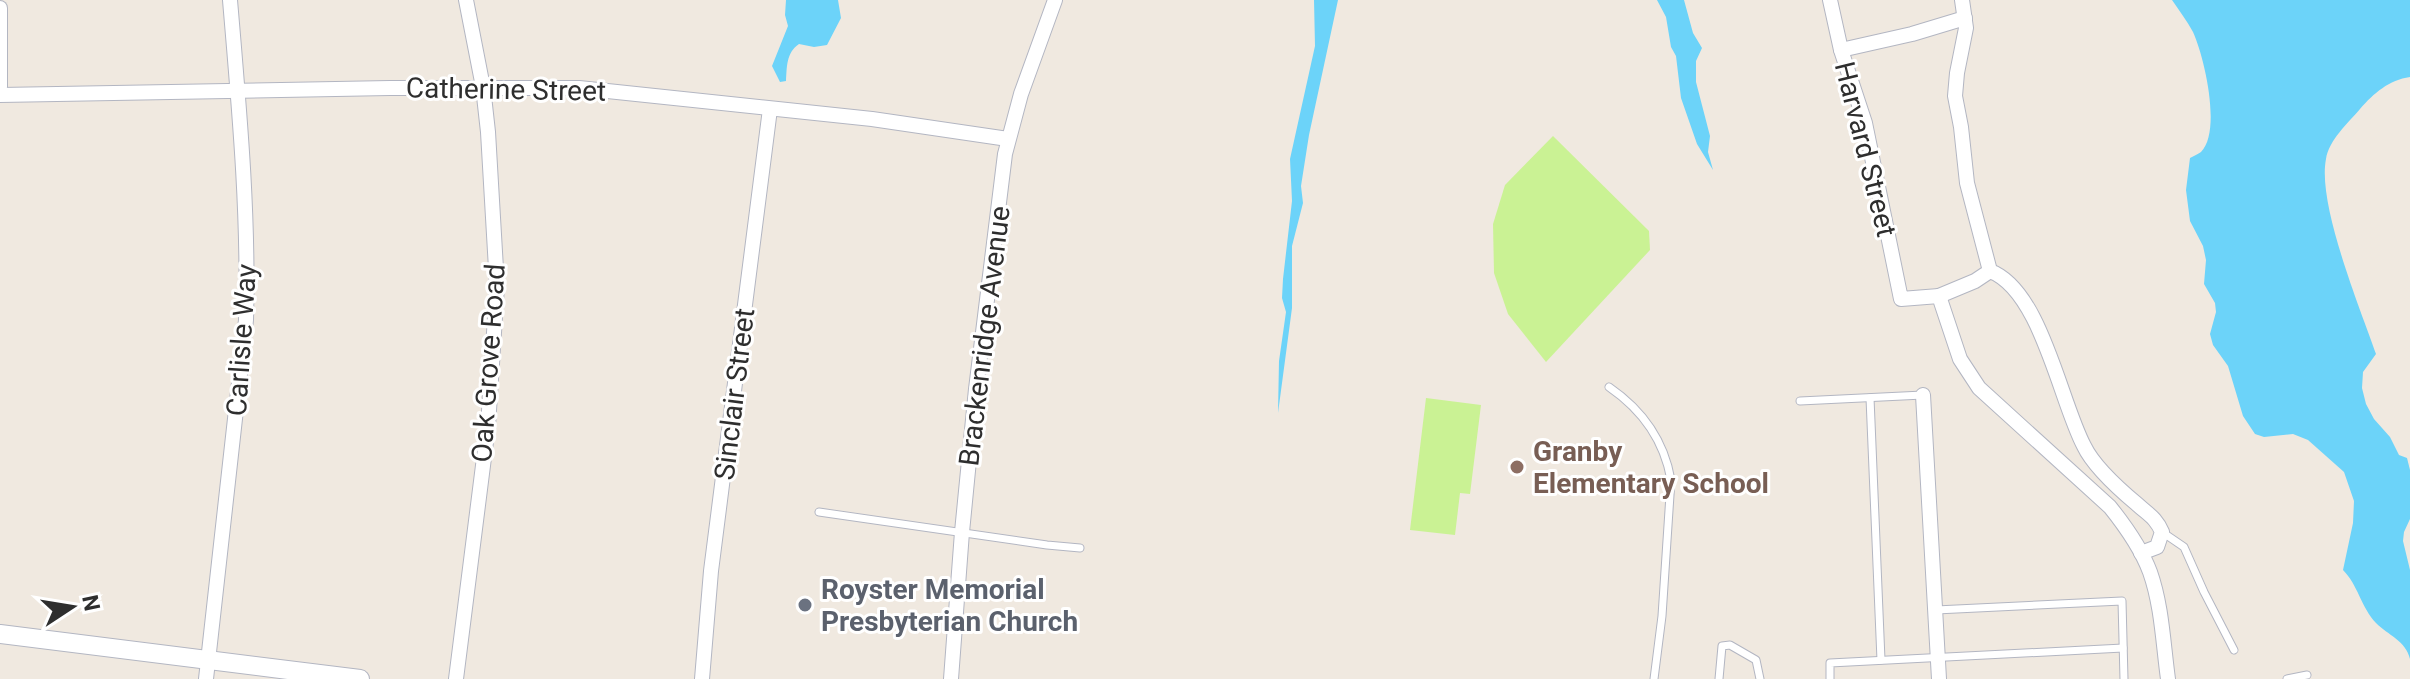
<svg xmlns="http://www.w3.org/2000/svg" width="2410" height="679" viewBox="0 0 2410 679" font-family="Roboto,sans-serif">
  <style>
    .pitch { fill: #caf294 }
    .water { fill: #6cd3f9 }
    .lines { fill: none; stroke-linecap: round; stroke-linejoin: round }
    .service-casing { stroke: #b3b6c2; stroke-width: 9 }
    .minor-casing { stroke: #b3b6c2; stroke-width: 16 }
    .tertiary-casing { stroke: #b3b6c2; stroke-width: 20 }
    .service { stroke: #fff; stroke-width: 7 }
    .minor { stroke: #fff; stroke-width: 14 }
    .tertiary { stroke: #fff; stroke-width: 18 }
    .education-dot { fill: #8d6e63; stroke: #fff; stroke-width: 3 }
    .worship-dot { fill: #6b7280; stroke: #fff; stroke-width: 3 }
    .labels { text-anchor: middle; stroke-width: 6; stroke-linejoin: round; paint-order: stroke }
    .street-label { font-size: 28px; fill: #2e2e2e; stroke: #fff }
    .education-label { font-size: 28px; font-weight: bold; fill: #785e54; stroke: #fff; text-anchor: start }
    .worship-label { font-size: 28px; font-weight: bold; fill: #5b616d; stroke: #fff; text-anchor: start }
  </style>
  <rect width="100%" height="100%" fill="#f0e9e0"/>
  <g class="pitch">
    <polygon points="1553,136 1649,231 1650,250 1546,362 1508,314 1494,273 1493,224 1505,185"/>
    <polygon points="1426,398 1481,405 1470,494 1460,493 1455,535 1410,530"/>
  </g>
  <g class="water">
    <path d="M 786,0 L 838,0 L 841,18 L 827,45 L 814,47 L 799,44 C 786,53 787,67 786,81 L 780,82 L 772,66 L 788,26 L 785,15 Z"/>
    <polygon points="1314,0 1338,0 1309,135 1301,186 1303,203 1292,246 1292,308 1278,413 1279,361 1286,312 1282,298 1283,279 1292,201 1290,159 1315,46"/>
    <polygon points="1657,0 1684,0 1693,33 1702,48 1696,61 1696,82 1710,136 1708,152 1713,170 1697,144 1681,98 1676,56 1671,47 1666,17"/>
    <path d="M 2172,0 L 2410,0 L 2410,77 C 2389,80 2374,93 2360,109 C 2348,123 2329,140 2326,159 C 2317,204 2360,308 2376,354 L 2363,372 L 2362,388 L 2366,404 L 2374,419 L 2390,437 L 2399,455 L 2407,458 L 2410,470 L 2410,519 L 2404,532 L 2403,541 L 2410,570 L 2410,659 C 2406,641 2388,635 2376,623 C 2361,607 2358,585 2343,570 L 2353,523 L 2354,501 L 2344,472 L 2308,440 L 2293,434 L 2264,437 L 2255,434 L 2243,416 L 2228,366 L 2213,345 L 2210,334 L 2216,312 L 2215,303 L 2204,284 L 2206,260 L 2203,246 L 2190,221 L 2186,190 L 2190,158 C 2194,156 2198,154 2201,152 C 2222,131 2204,56 2193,32 C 2187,21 2179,10 2172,0 Z"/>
  </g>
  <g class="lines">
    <g class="service-casing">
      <g id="service">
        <path d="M 1609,387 C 1641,409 1664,440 1671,480 L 1662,616 L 1654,679"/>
        <polyline points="1870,398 1881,660"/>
        <polyline points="1800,401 1923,395"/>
        <polyline points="819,512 1047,545 1080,548"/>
        <polyline points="2162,532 2184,547 2204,592 2234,650"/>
        <polyline points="1936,610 2122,601 2124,679"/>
        <polyline points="1719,679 1722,646 1730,645 1756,660 1760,679"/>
        <polyline points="1830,679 1830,663 2123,648"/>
        <polyline points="2287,679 2307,675"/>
      </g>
    </g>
    <g class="minor-casing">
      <g id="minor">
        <path d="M 1830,0 L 1841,50 L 1865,123 L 1901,299 L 1939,296 L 1960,359 L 1979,388 L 2110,507 C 2126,527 2141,548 2150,572 C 2162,606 2163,643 2168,679"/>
        <polyline points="0,8 0,87"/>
        <polyline points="1841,50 1912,34 1965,18"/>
        <polyline points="0,95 390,88 579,88 872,119 1008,139"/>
        <path d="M 1990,271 C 2041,290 2060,401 2084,446 C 2094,467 2120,490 2138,505 C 2149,515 2156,518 2162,532 L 2157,547 L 2141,553"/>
        <polyline points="1939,296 1975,281 1990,271 1967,183 1961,127 1955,96 1957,73 1966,28 1962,0"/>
        <polyline points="1923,395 1939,679"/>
        <path d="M 206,679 L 246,320 C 249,213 239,107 230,0"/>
        <polyline points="456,679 488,426 497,286 488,132 483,87 466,0"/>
        <polyline points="702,679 711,571 770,109"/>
        <polyline points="951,679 962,532 976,389 1005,154 1021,94 1055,0"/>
      </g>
    </g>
    <g class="tertiary-casing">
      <polyline id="tertiary" points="0,634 360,679"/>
    </g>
    <use href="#service" class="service"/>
    <use href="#minor" class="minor"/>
    <use href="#tertiary" class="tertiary"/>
  </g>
  <circle class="education-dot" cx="1517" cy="467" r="8"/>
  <circle class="worship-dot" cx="805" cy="605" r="8"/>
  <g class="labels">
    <g class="street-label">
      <text transform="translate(506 89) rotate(1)" y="10">Catherine Street</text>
      <text transform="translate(1866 149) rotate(76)" y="10">Harvard Street</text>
      <text transform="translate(984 336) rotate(-83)" y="10">Brackenridge Avenue</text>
      <text transform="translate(241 340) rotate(-86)" y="10">Carlisle Way</text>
      <text transform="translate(488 363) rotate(-86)" y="10">Oak Grove Road</text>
      <text transform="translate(734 394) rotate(-83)" y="10">Sinclair Street</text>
    </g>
    <g class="education-label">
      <text x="1533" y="461">Granby<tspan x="1533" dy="32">Elementary School</tspan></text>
    </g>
    <g class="worship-label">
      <text x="821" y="599">Royster Memorial<tspan x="821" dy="32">Presbyterian Church</tspan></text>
    </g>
  </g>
  <g transform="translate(72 607) rotate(78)" stroke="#ffffff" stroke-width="6" paint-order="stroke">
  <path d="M0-6L14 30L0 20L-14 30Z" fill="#2e2e2e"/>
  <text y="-12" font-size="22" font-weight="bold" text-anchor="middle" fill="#2e2e2e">N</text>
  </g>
</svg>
